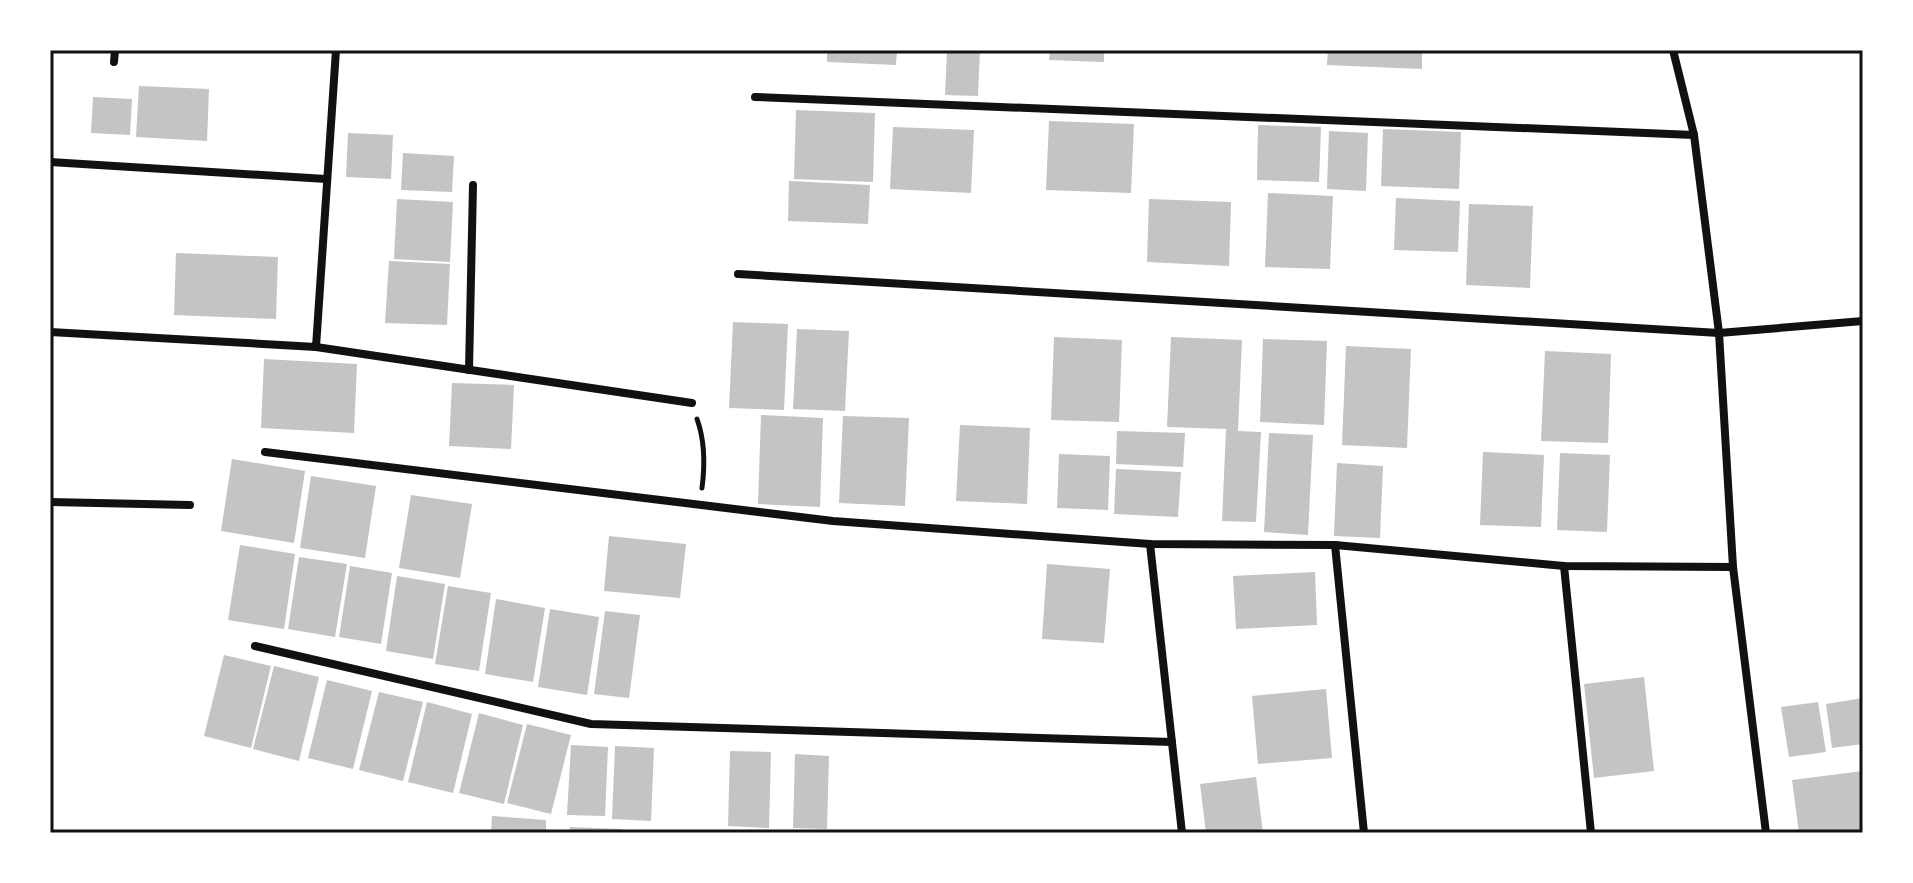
<svg xmlns="http://www.w3.org/2000/svg" width="1913" height="883" viewBox="0 0 1913 883" font-family="Signika,sans-serif">
  <style>
    .building { fill: #c4c4c4 }
    .lines { fill: none; stroke-linecap: round; stroke-linejoin: round }
    .path { stroke: #111; stroke-width: 5 }
    .minor { stroke: #111; stroke-width: 8 }
    .neatline { fill: none; stroke: #111; stroke-width: 3 }
  </style>
  <rect width="100%" height="100%" fill="#fff"/>
  <g class="building">
    <polygon points="827,50 897,50 896,65 827,62"/>
    <polygon points="947,50 980,50 978,96 945,95"/>
    <polygon points="1050,50 1104,50 1104,62 1049,60"/>
    <polygon points="1328,50 1422,50 1422,69 1327,65"/>
    <polygon points="139,86 209,89 207,141 136,137"/>
    <polygon points="93,97 132,99 130,135 91,133"/>
    <polygon points="796,110 875,113 873,182 794,179"/>
    <polygon points="1049,121 1134,124 1131,193 1046,190"/>
    <polygon points="1258,125 1321,127 1319,182 1257,180"/>
    <polygon points="893,127 974,130 971,193 890,189"/>
    <polygon points="1383,129 1461,132 1459,189 1381,186"/>
    <polygon points="1329,131 1368,133 1366,191 1327,189"/>
    <polygon points="348,133 393,135 391,179 346,177"/>
    <polygon points="403,153 454,156 452,192 401,190"/>
    <polygon points="789,181 870,185 868,224 788,221"/>
    <polygon points="1268,193 1333,196 1330,269 1265,267"/>
    <polygon points="1396,198 1460,201 1458,252 1394,250"/>
    <polygon points="397,199 453,202 450,262 394,259"/>
    <polygon points="1149,199 1231,202 1229,266 1147,262"/>
    <polygon points="1469,204 1533,206 1530,288 1466,285"/>
    <polygon points="176,253 278,257 276,319 174,315"/>
    <polygon points="389,261 450,264 447,325 385,323"/>
    <polygon points="733,322 788,324 784,410 729,408"/>
    <polygon points="797,329 849,331 845,411 793,409"/>
    <polygon points="1054,337 1122,340 1119,422 1051,420"/>
    <polygon points="1171,337 1242,340 1238,431 1261,432 1256,522 1222,521 1226,429 1167,427"/>
    <polygon points="1263,339 1327,341 1324,425 1260,422"/>
    <polygon points="1346,346 1411,349 1407,448 1342,445"/>
    <polygon points="1545,351 1611,354 1608,443 1541,441"/>
    <polygon points="264,359 357,364 354,433 261,428"/>
    <polygon points="452,383 514,385 511,449 449,446"/>
    <polygon points="761,415 823,418 820,507 758,504"/>
    <polygon points="843,416 909,418 905,506 839,503"/>
    <polygon points="960,425 1030,428 1027,504 956,501"/>
    <polygon points="1117,431 1185,433 1183,467 1116,464"/>
    <polygon points="1269,433 1313,435 1308,535 1264,532"/>
    <polygon points="1483,452 1544,455 1541,527 1480,525"/>
    <polygon points="1560,453 1610,455 1607,532 1557,530"/>
    <polygon points="1059,454 1110,456 1108,510 1057,508"/>
    <polygon points="232,459 305,471 294,543 221,531"/>
    <polygon points="1337,463 1383,466 1380,538 1334,536"/>
    <polygon points="1116,469 1181,472 1178,517 1114,514"/>
    <polygon points="311,476 376,486 365,558 300,548"/>
    <polygon points="411,495 472,504 460,578 399,568"/>
    <polygon points="609,536 686,544 680,598 604,591"/>
    <polygon points="240,545 295,554 284,629 228,620"/>
    <polygon points="299,557 347,564 335,637 288,629"/>
    <polygon points="1047,564 1110,569 1104,643 1042,639"/>
    <polygon points="350,566 392,573 381,644 339,637"/>
    <polygon points="1315,572 1317,625 1236,629 1233,576"/>
    <polygon points="397,576 445,584 433,659 386,651"/>
    <polygon points="448,586 491,593 479,671 435,664"/>
    <polygon points="496,599 545,608 533,682 485,674"/>
    <polygon points="550,609 599,617 587,695 538,687"/>
    <polygon points="605,611 640,615 629,698 594,694"/>
    <polygon points="224,655 271,666 251,748 204,736"/>
    <polygon points="274,666 319,677 299,761 253,749"/>
    <polygon points="1644,677 1654,771 1594,778 1584,684"/>
    <polygon points="327,680 372,691 353,769 308,758"/>
    <polygon points="1326,689 1332,758 1258,764 1252,696"/>
    <polygon points="379,692 423,702 403,781 359,770"/>
    <polygon points="1863,698 1863,744 1832,748 1826,704"/>
    <polygon points="427,702 472,714 453,793 408,782"/>
    <polygon points="1818,702 1826,752 1789,757 1781,707"/>
    <polygon points="479,713 523,725 504,804 459,793"/>
    <polygon points="527,724 571,735 551,814 507,803"/>
    <polygon points="571,745 608,747 605,816 567,815"/>
    <polygon points="615,746 654,748 651,821 612,819"/>
    <polygon points="730,751 771,752 769,828 728,826"/>
    <polygon points="795,754 829,756 827,829 793,828"/>
    <polygon points="1863,771 1863,831 1799,833 1792,780"/>
    <polygon points="1256,777 1263,833 1206,833 1200,784"/>
    <polygon points="492,816 546,820 546,833 491,833"/>
    <polygon points="570,827 622,829 622,833 569,833"/>
  </g>
  <g class="lines">
    <path class="path" d="M 697,419 C 705,441 705,465 702,488"/>
    <g class="minor">
      <polyline points="1673,50 1694,135 1719,333 1733,567 1766,833"/>
      <polyline points="114,62 115,50"/>
      <polyline points="755,97 1694,135"/>
      <polyline points="50,162 326,179"/>
      <polyline points="738,274 1719,333 1863,321"/>
      <polyline points="50,332 316,347 336,50"/>
      <polyline points="316,347 692,403"/>
      <polyline points="469,370 473,185"/>
      <polyline points="265,452 833,521 1150,544 1335,545 1564,566 1733,567"/>
      <polyline points="50,502 190,505"/>
      <polyline points="1150,544 1182,833"/>
      <polyline points="1335,545 1364,833"/>
      <polyline points="1564,566 1591,833"/>
      <polyline points="255,646 591,724 1172,742"/>
    </g>
  </g>
  <rect width="1913" height="883" fill="none" stroke="#ffffff" stroke-width="104"/>
  <rect x="52" y="52" width="1809" height="779" class="neatline"/>
</svg>
